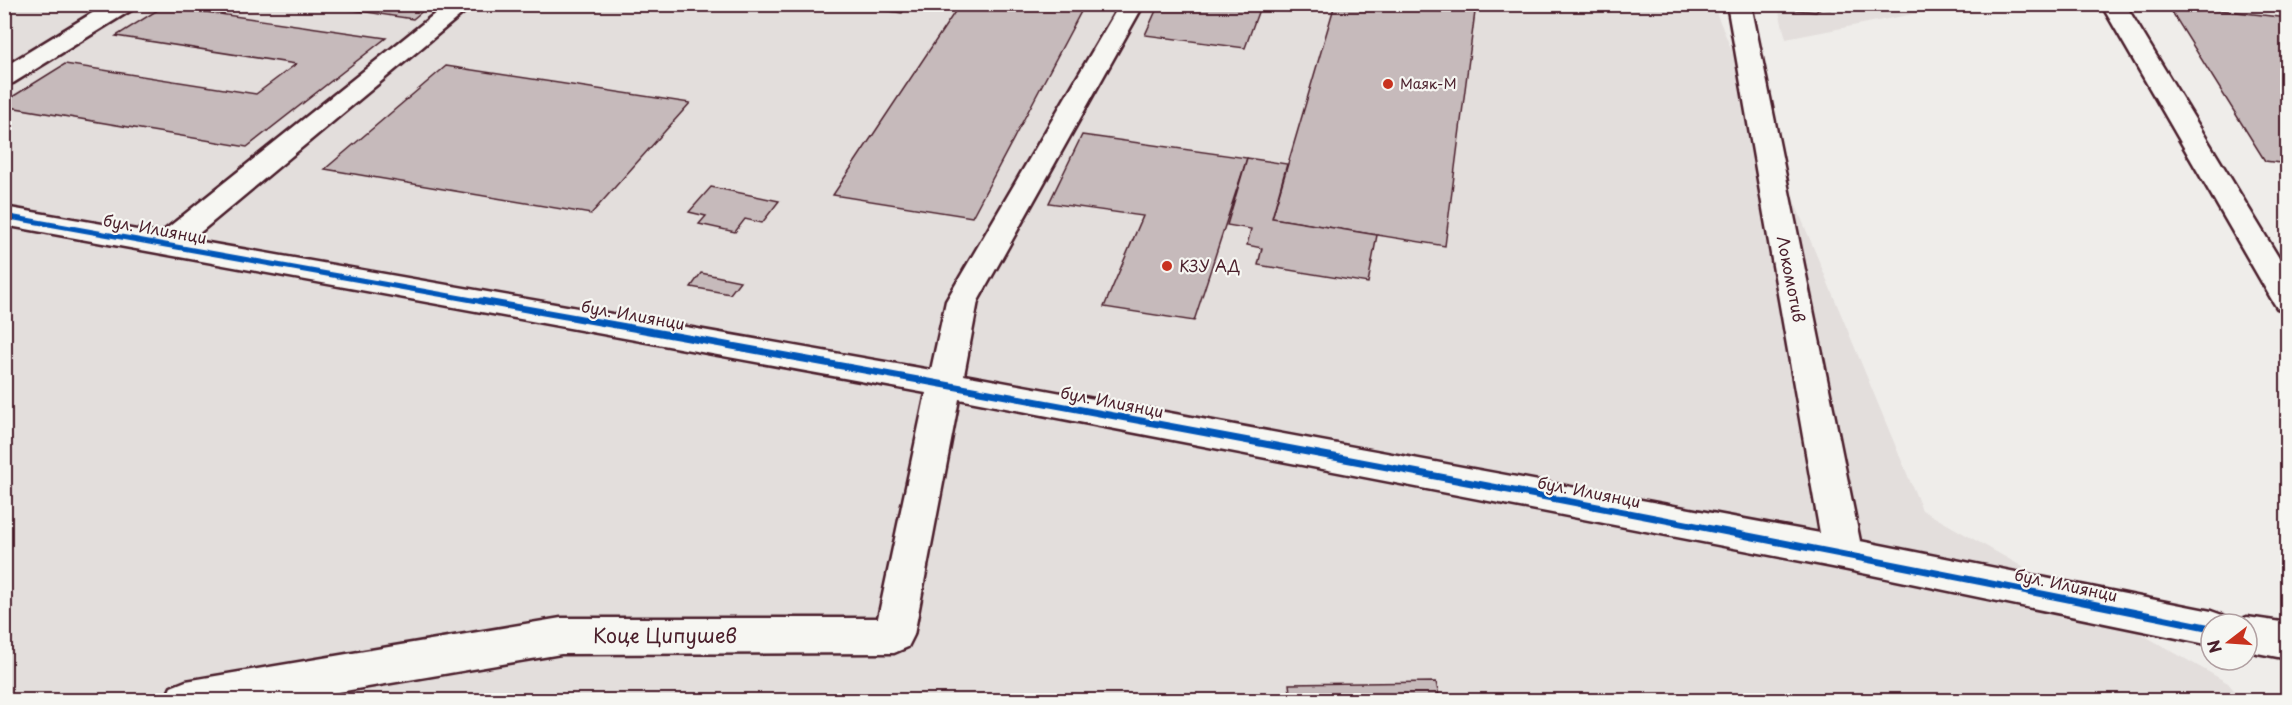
<svg xmlns="http://www.w3.org/2000/svg" width="2292" height="705" viewBox="0 0 2292 705" font-family="'Playpen Sans',sans-serif">
  <style>
    .built { fill: #e3dedc }
    .building { fill: #c6babb; stroke: #4a1f2b; stroke-width: 1.5 }
    .lines { fill: none; stroke-linecap: round; stroke-linejoin: round }
    .minor-casing { stroke: #4a1f2b; stroke-width: 5 }
    .minor { fill: #f6f6f2; fill-rule: evenodd }
    .cycleway-far1-casing { stroke: #f6f6f2; stroke-width: 8 }
    .cycleway-casing { stroke: #f6f6f2; stroke-width: 10 }
    .cycleway-far1 { stroke: #0057b8; stroke-width: 5 }
    .cycleway { stroke: #0057b8; stroke-width: 7 }
    .poi-dot { fill: #c8321e; stroke: #f6f6f2; stroke-width: 2 }
    .labels { text-anchor: middle; stroke-width: 4.5; stroke-linejoin: round; paint-order: stroke }
    .far-poi-label { font-size: 14px; fill: #4a1f2b; stroke: #f6f6f2; text-anchor: start }
    .street-label { font-size: 16px; fill: #4a1f2b; stroke: #f6f6f2 }
    .poi-label { font-size: 16px; fill: #4a1f2b; stroke: #f6f6f2; text-anchor: start }
    .near-street-label { font-size: 20px; fill: #4a1f2b; stroke: #f6f6f2 }
  </style>
  <rect width="100%" height="100%" fill="#efedea"/>
  <filter id="ink" filterUnits="userSpaceOnUse"><feTurbulence type="fractalNoise" baseFrequency=".0167" numOctaves="2"/><feDisplacementMap in="SourceGraphic" scale="12" xChannelSelector="R" yChannelSelector="G"/><feConvolveMatrix kernelMatrix="1 2 1 2 8 2 1 2 1" color-interpolation-filters="sRGB"/></filter>
  <g filter="url(#ink)">
    <g class="built">
      <polygon points="1777,4 1959,5 1786,39"/>
      <polygon points="4,5 1713,5 1922,510 2228,683 2242,700 5,700"/>
    </g>
    <g class="building">
      <polygon points="313,4 431,4 413,19"/>
      <polygon points="841,4 909,4 902,13"/>
      <polygon points="960,4 1085,4 972,217 833,195"/>
      <polygon points="1159,4 1261,4 1245,48 1145,35"/>
      <polygon points="1335,4 1476,4 1445,246 1272,218"/>
      <polygon points="1828,4 1830,9 1820,8 1816,12 1785,9 1780,5"/>
      <polygon points="2167,4 2288,18 2288,164 2265,161"/>
      <polygon points="164,6 386,38 247,147 4,106 4,102 65,64 256,94 296,64 116,36"/>
      <polygon points="446,66 690,103 591,214 325,169"/>
      <polygon points="1082,135 1247,158 1194,321 1104,307 1143,216 1049,203"/>
      <polygon points="1247,158 1287,164 1272,218 1377,235 1368,283 1258,265 1262,248 1247,245 1251,229 1227,225"/>
      <polygon points="711,187 779,201 762,223 745,219 735,232 699,224 706,216 689,212"/>
      <polygon points="701,273 740,281 730,294 691,287"/>
      <polygon points="1436,682 1440,700 1291,700 1289,684"/>
    </g>
    <g class="lines">
      <g class="minor-casing">
        <g id="minor">
          <polygon points="107,4 137,4 133,9 13,83 4,86 4,67"/>
          <polygon points="447,4 474,4 191,240 931,370 946,301 1120,4 1144,4 978,301 964,375 1820,533 1727,4 1751,4 1860,541 2211,611 2225,616 2229,624 2211,624 2211,645 1843,569 959,399 914,635 908,647 894,653 561,654 292,700 165,700 171,687 186,681 561,618 878,618 926,393 4,225 4,207 160,234"/>
          <polygon points="2101,4 2125,4 2288,273 2288,311 2277,308 2272,300"/>
          <polygon points="2247,617 2288,623 2288,659 2247,651 2247,624 2232,624"/>
        </g>
      </g>
      <use href="#minor" class="minor"/>
      <g class="cycleway-far1-casing">
        <polyline id="cycleway-far1" points="4,216 489,303"/>
      </g>
      <g class="cycleway-casing">
        <path id="cycleway" d="M 481,301 C 1059,404 1636,511 2211,628"/>
      </g>
      <use href="#cycleway-far1" class="cycleway-far1"/>
      <use href="#cycleway" class="cycleway"/>
    </g>
  </g>
  <g class="poi-dot">
    <circle cx="1388" cy="84" r="6"/>
    <circle cx="1167" cy="266" r="6"/>
  </g>
  <g class="labels">
    <g class="far-poi-label">
      <text x="1400" y="89">Маяк-М</text>
    </g>
    <g class="street-label">
      <text transform="translate(155 229) rotate(10)" y="6">бул. Илиянци</text>
      <text transform="translate(1791 279) rotate(79)" y="6">Локомотив</text>
      <text transform="translate(633 315) rotate(10)" y="6">бул. Илиянци</text>
      <text transform="translate(1112 402) rotate(11)" y="6">бул. Илиянци</text>
      <text transform="translate(1589 492) rotate(11)" y="6">бул. Илиянци</text>
      <text transform="translate(2066 585) rotate(12)" y="6">бул. Илиянци</text>
    </g>
    <g class="poi-label">
      <text x="1179" y="272">КЗУ АД</text>
    </g>
    <g class="near-street-label">
      <text x="665" y="643">Коце Ципушев</text>
    </g>
  </g>
  <rect width="2292" height="705" fill="none" stroke="#f6f6f2" stroke-width="24"/>
  <rect x="12" y="12" width="2268" height="681" fill="none" stroke="#4a1f2b" stroke-width="2" filter="url(#ink)"/>
  <g transform="translate(2229 642) rotate(253)"><circle r="28" fill="#f6f6f2" stroke="#b1a0a2" stroke-width="1.5"/>
  <path d="M0-4.5L10 22L0 15L-10 22Z" fill="#c8321e"/>
  <text y="-9" font-size="16" font-weight="bold" text-anchor="middle" fill="#4a1f2b">N</text>
  </g>
</svg>
